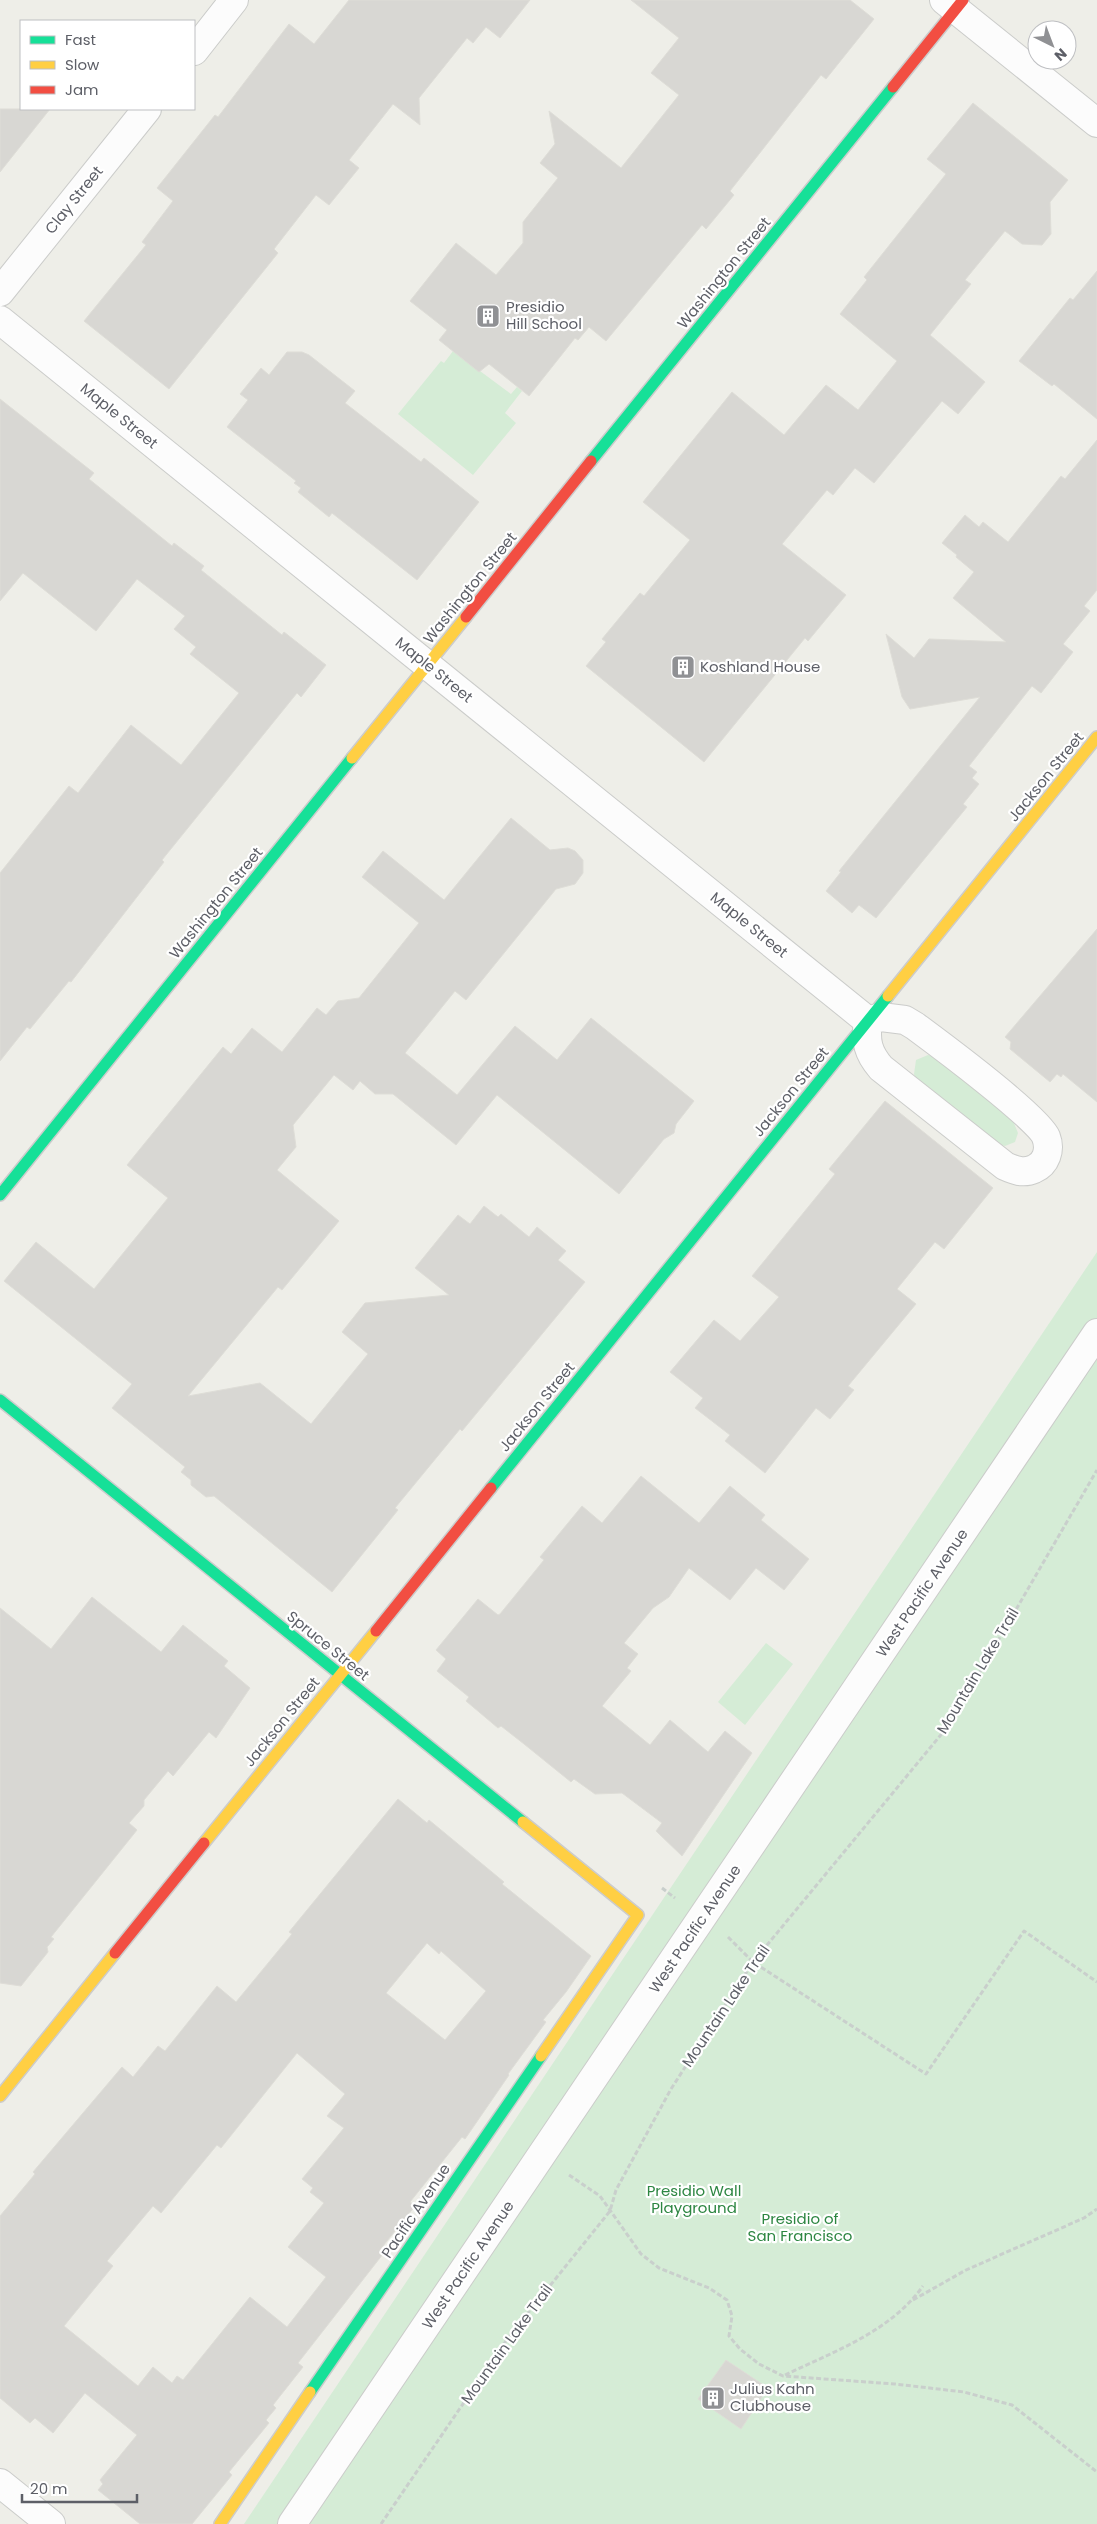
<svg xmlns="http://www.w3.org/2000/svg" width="1097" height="2524" viewBox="0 0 1097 2524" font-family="Poppins,sans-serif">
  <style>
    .green { fill: #d5ecd6 }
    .building { fill: #d8d7d3; stroke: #deddd7; fill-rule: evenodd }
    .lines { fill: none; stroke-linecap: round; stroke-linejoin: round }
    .street-casing { stroke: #cbccca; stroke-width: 30 }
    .fast-casing { stroke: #ccc; stroke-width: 14 }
    .slow-casing { stroke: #ccc; stroke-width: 14 }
    .jam-casing { stroke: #ccc; stroke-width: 14 }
    .path { stroke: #c9cfcc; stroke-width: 3; stroke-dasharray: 5 2.5; stroke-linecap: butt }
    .street { stroke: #fcfcfc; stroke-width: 28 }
    .fast { stroke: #16e098; stroke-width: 11 }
    .slow { stroke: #ffcf43; stroke-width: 11 }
    .jam { stroke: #f24e42; stroke-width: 11 }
    .labels { text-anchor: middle; stroke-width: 4.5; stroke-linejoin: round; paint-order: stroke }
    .street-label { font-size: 15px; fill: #5d5f67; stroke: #fff }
    .poi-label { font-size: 15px; fill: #5d5f67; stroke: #fff; text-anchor: start }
    .park-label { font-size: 15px; fill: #2d8642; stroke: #fff }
  </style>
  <rect width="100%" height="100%" fill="#eeeee8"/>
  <g class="green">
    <polygon points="453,351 511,394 517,387 522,391 505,413 516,423 473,475 398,414 441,361 444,363"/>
    <polygon points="928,1055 936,1057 1013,1121 1018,1133 1015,1142 1005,1146 998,1144 916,1079 914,1074 916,1060"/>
    <polygon points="1097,1252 1097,2524 244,2524"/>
    <polygon points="766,1643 793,1664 745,1725 718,1702"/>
  </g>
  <g class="building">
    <polygon points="349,0 530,0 500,38 486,27 473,43 467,38 419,98 420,125 393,104 349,160 359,168 329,205 316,195 274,249 278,253 169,389 84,321 146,245 142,242 173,201 157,188 215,115 218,117 289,24 314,44"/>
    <polygon points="631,0 850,0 874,19 826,79 821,75 730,191 734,195 706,229 702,225 606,341 589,327 578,340 575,338 529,396 489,364 479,372 439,340 447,330 410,301 456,243 496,275 523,243 523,222 558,178 540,163 555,144 549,111 621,168 679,95 651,73 679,38"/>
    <polygon points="973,103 1068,180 1050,202 1051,234 1042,245 1022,244 1005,231 965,280 971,284 930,335 985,382 958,414 942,401 874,483 855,468 833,495 827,490 782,544 846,595 808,641 805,638 704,762 586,666 606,642 602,639 640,593 644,596 690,540 643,502 732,392 784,435 826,385 858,410 897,361 840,314 867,280 864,277 946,174 927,159"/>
    <polygon points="0,109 50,109 0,172"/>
    <polygon points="1097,271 1097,419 1054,384 1052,386 1019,361 1070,298 1073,300"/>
    <polygon points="287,352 302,352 309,355 355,391 345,403 421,462 424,458 479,502 417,580 332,513 329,517 298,492 301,488 294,483 296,481 227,427 248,400 240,394 261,368 269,375"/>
    <polygon points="0,399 94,473 89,479 172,546 174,543 204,566 201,570 282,635 284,632 326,665 301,697 297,693 162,860 164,862 71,982 69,981 30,1029 27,1027 0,1061 0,873 69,786 78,793 131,725 181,765 239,693 190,654 196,647 174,629 185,616 137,579 96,631 23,573 0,601"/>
    <polygon points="1097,440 1097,590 1084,606 1090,611 1063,644 1073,652 1041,693 1032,686 969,766 977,772 972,778 979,784 963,804 967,807 876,918 859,905 852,913 826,891 841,872 839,871 980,697 910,709 902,697 886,634 914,658 929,639 1006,642 953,598 974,572 956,557 957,555 942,543 965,515 979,527 983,522 1008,542 1061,476 1065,479"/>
    <polygon points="511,818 550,850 568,848 575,851 583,860 583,873 575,884 556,889 466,1000 455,991 405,1053 457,1095 515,1026 557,1060 591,1018 694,1101 676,1124 674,1133 664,1139 619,1194 497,1095 456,1145 393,1094 375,1094 360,1081 353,1090 334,1075 293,1125 296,1147 277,1170 339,1221 282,1290 278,1287 188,1396 260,1383 311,1424 368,1354 342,1332 365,1303 449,1295 415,1268 458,1215 470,1224 484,1206 498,1217 501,1214 529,1237 537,1227 566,1251 558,1260 585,1282 462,1431 460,1429 395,1508 398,1510 332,1592 214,1496 206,1497 191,1485 191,1480 181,1472 185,1467 112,1408 132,1384 4,1281 36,1242 94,1289 168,1198 127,1165 223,1047 231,1054 252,1028 282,1052 317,1008 326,1015 338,1001 359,998 419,923 362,877 383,851 444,900"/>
    <polygon points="1097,929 1097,1102 1063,1074 1061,1077 1057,1074 1050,1082 1010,1049 1011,1042 1005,1037"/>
    <polygon points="885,1101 993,1188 944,1249 935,1242 897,1289 916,1304 848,1386 854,1390 830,1419 816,1408 765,1473 725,1441 730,1435 695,1408 703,1398 670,1372 714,1320 740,1341 779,1297 752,1276 835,1174 829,1169"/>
    <polygon points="641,1476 699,1523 730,1486 765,1515 761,1520 809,1559 784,1590 756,1568 730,1600 689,1568 669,1597 653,1608 624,1643 638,1654 627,1668 631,1671 602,1706 650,1745 670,1720 708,1752 725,1731 752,1753 682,1856 656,1831 662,1823 622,1793 595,1794 574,1779 571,1782 524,1744 501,1726 498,1728 466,1701 469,1697 437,1671 446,1659 436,1650 478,1599 498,1615 500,1614 544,1560 540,1557 582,1506 602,1523"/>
    <polygon points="92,1597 161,1652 183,1625 228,1661 224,1666 250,1688 216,1738 209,1732 173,1776 168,1771 144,1800 144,1806 129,1823 137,1830 51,1937 54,1939 47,1947 48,1952 21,1986 0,1983 0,1608 51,1649"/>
    <path d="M 398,1799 L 427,1823 L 429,1820 L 504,1882 L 502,1884 L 591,1956 L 566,1992 L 543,2020 L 546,2022 L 508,2074 L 509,2075 L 465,2139 L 462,2137 L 410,2202 L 415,2206 L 379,2251 L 383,2254 L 298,2363 L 303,2367 L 273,2405 L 276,2408 L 266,2420 L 269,2423 L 229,2472 L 232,2475 L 192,2524 L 140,2524 L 98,2490 L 103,2484 L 100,2480 L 137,2435 L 85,2393 L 53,2433 L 35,2418 L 30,2423 L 0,2398 L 0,2216 L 35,2174 L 33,2172 L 122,2067 L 133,2077 L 158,2046 L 165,2051 L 217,1986 L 236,2002 L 292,1934 L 289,1932 ZM 427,1943 L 439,1954 L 441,1951 L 486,1991 L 445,2040 L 386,1993 ZM 297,2053 L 345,2094 L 327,2116 L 344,2128 L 302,2179 L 313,2188 L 310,2192 L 324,2203 L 288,2247 L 326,2277 L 287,2327 L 250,2297 L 183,2380 L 177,2376 L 172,2383 L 153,2367 L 138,2386 L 64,2326 L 113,2266 L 107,2261 L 153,2206 L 161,2213 L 217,2145 L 221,2148 Z"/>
    <polygon points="726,2360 768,2388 741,2429 698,2399"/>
  </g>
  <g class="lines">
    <g class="street-casing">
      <g id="street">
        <polyline points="944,0 1097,123"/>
        <polyline points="194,51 234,0"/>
        <polyline points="0,292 147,109"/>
        <polyline points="0,320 868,1021"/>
        <path d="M 881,1017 L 905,1020 L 915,1026 C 938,1043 1039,1118 1046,1137 C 1051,1150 1046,1164 1034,1169 C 1023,1174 1014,1170 1005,1166 L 881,1068 C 868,1053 865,1041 868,1021 Z"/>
        <polyline points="0,2483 51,2524"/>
        <polyline points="292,2524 1097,1333"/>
      </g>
    </g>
    <g class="fast-casing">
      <g id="fast">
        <polyline points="591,461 893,87"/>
        <polyline points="0,1195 352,758"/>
        <polyline points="0,1400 523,1822"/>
        <polyline points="491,1488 888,996"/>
        <polyline points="310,2392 541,2056"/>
      </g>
    </g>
    <g class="slow-casing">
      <g id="slow">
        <polyline points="352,758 466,617"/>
        <polyline points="888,996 1097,737"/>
        <polyline points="523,1822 638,1915 541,2056"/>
        <polyline points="204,1843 376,1631"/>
        <polyline points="0,2096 115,1953"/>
        <polyline points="220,2524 310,2392"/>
      </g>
    </g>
    <g class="jam-casing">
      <g id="jam">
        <polyline points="893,87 963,0"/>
        <polyline points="466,617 591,461"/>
        <polyline points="376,1631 491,1488"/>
        <polyline points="115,1953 204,1843"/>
      </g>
    </g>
    <g class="path">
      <polyline points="662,1888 675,1898"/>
      <polyline points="728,1937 753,1962 926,2074 1024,1931 1097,1982"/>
      <polyline points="569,2175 600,2196 641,2254 659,2268 709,2288 727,2300 732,2316 729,2336 740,2349 759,2364 783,2376 895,2384 964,2392 1012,2405 1097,2472"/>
      <polyline points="913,2300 966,2270 1084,2218 1097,2209"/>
      <path d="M 785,2375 C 835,2351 890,2332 923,2286"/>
      <polyline points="381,2524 508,2338 610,2211 616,2190 671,2089 753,1962 949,1725 1097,1470"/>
    </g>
    <use href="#street" class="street"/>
    <use href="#fast" class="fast"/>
    <use href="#slow" class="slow"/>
    <use href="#jam" class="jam"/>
  </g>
  <defs>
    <g id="building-square" transform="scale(1.25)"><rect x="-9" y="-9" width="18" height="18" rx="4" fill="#909194" stroke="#fff"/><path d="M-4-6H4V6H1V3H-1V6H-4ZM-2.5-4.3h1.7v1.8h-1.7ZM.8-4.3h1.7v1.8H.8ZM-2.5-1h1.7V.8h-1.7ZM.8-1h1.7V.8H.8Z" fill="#fff"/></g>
  </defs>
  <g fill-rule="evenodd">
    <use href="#building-square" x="488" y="316"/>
    <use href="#building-square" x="683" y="667"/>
    <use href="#building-square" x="713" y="2398"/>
  </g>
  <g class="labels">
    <g class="street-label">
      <text transform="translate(74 200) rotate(-51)" y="5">Clay Street</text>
      <text transform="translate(724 273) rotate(-51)" y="5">Washington Street</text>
      <text transform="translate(119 416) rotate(39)" y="5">Maple Street</text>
      <text transform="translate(470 588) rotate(-51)" y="5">Washington Street</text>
      <text transform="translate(434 670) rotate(39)" y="5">Maple Street</text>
      <text transform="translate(1046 777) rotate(-51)" y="5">Jackson Street</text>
      <text transform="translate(216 903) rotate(-51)" y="5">Washington Street</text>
      <text transform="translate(749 925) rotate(39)" y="5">Maple Street</text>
      <text transform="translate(791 1092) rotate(-51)" y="5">Jackson Street</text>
      <text transform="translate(537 1407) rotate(-51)" y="5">Jackson Street</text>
      <text transform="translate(922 1593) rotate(-56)" y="5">West Pacific Avenue</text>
      <text transform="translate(328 1646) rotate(39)" y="5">Spruce Street</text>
      <text transform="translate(978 1671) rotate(-59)" y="5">Mountain Lake Trail</text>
      <text transform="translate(282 1722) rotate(-51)" y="5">Jackson Street</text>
      <text transform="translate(695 1929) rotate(-56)" y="5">West Pacific Avenue</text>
      <text transform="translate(726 2006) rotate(-56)" y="5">Mountain Lake Trail</text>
      <text transform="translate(416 2211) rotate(-56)" y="5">Pacific Avenue</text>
      <text transform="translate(468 2265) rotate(-56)" y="5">West Pacific Avenue</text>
      <text transform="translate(507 2344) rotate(-54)" y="5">Mountain Lake Trail</text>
    </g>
    <g class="poi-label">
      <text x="506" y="312">Presidio<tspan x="506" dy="17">Hill School</tspan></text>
      <text x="700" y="672">Koshland House</text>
      <text x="730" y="2394">Julius Kahn<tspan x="730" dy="17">Clubhouse</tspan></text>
    </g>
    <g class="park-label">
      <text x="694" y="2196">Presidio Wall<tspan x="694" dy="17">Playground</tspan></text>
      <text x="800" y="2224">Presidio of<tspan x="800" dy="17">San Francisco</tspan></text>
    </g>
  </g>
  <rect x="20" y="20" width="175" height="90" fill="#ffffff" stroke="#bebfc2"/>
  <rect x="30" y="36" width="25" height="8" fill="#16e098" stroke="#bebfc2"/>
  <text x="65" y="45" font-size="15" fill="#5d5f67">Fast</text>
  <rect x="30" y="61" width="25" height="8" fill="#ffcf43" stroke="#bebfc2"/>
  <text x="65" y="70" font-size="15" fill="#5d5f67">Slow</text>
  <rect x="30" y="86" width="25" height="8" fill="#f24e42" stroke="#bebfc2"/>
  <text x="65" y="95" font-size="15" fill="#5d5f67">Jam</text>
  <g transform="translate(1052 45) rotate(138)"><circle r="24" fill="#ffffff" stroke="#bebfc2"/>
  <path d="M0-4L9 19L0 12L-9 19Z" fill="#909194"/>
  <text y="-8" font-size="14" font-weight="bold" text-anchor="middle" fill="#5d5f67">N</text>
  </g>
  <path d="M22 2494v8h115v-8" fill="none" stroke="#5d5f67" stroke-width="2.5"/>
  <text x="30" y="2494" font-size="15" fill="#5d5f67" stroke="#ffffff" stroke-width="4" paint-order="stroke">20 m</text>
</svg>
